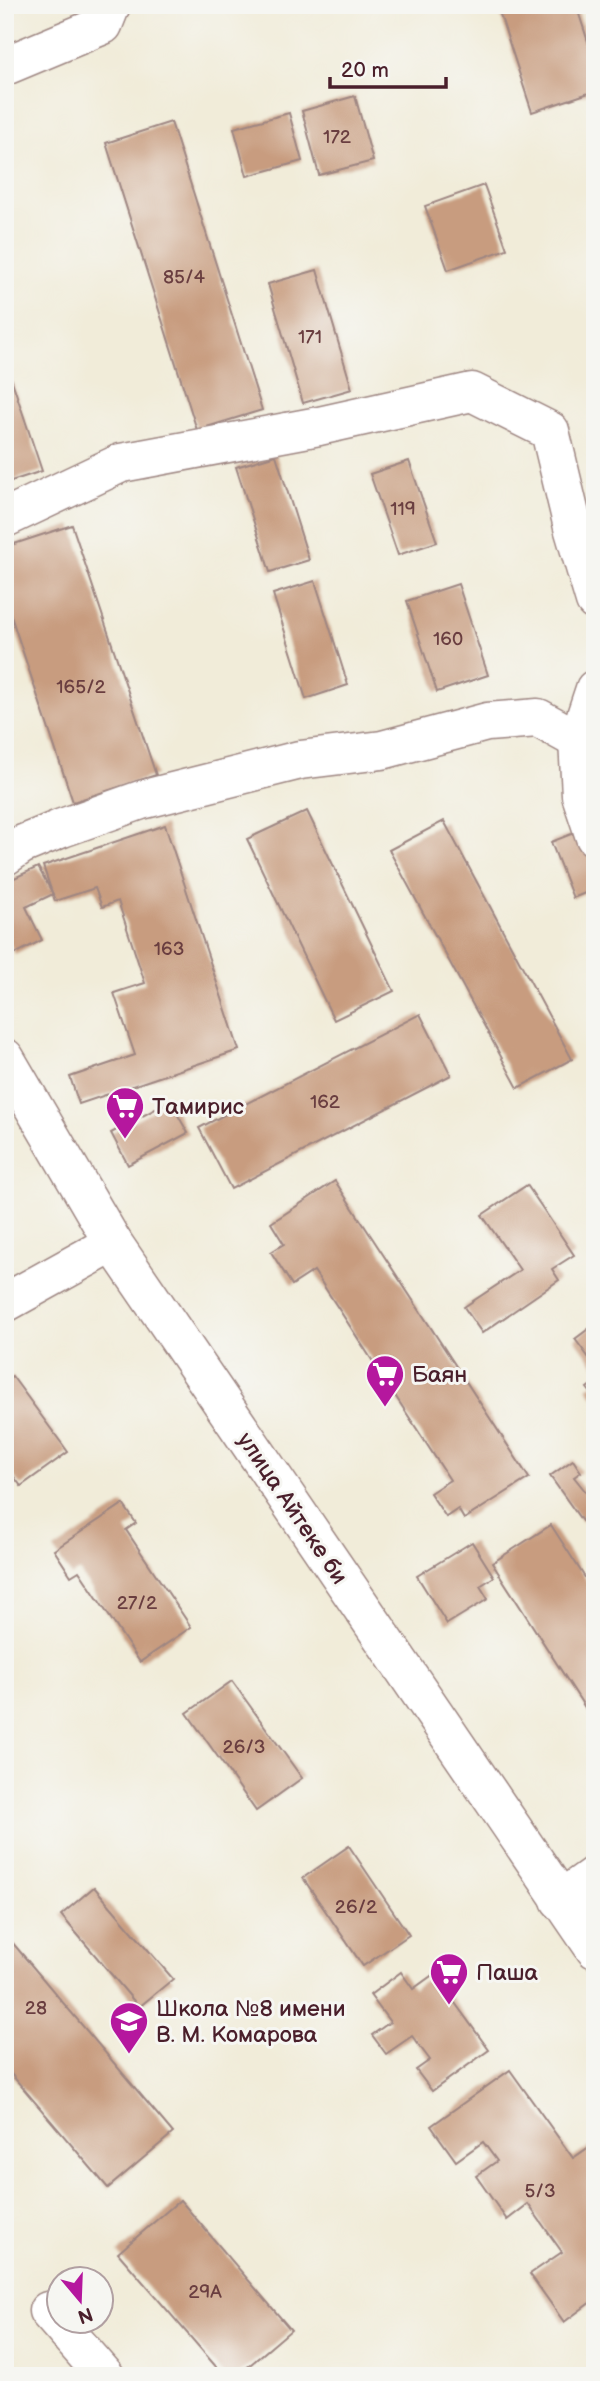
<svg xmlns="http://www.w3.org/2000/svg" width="600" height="2381" viewBox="0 0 600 2381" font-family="'Balsamiq Sans',sans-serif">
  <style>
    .building { fill: #c89c7f }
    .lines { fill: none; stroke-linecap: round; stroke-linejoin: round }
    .minor-casing { stroke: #9e8682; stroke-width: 41 }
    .minor { stroke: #fff; stroke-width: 38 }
    .labels { text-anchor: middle; stroke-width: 6; stroke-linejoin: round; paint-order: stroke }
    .number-label { font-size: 19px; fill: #6a3e40 }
    .poi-label { font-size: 23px; fill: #4a1f2b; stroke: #f6f6f2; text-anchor: start }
    .street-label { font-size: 23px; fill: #4a1f2b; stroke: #f6f6f2 }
  </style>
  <rect width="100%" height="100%" fill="#f6f6f2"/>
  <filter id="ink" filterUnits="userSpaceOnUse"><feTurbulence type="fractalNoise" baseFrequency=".0143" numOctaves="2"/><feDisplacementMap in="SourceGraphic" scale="14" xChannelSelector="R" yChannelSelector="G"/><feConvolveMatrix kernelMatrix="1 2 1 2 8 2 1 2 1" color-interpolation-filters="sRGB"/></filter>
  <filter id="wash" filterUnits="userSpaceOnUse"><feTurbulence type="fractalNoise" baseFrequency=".00686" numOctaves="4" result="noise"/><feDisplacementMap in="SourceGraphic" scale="28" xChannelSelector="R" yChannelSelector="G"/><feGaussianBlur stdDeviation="1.57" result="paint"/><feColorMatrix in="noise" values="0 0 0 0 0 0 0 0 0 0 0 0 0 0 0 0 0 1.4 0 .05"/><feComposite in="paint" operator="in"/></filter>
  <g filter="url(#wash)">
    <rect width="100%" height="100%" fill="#f1ecd9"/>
    <g id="blocks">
      <g class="building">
        <polygon points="497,5 576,5 595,63 595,91 532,112"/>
        <polygon points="355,96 373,161 319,175 302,111"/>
        <polygon points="289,113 302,161 247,176 234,128"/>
        <polygon points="171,122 262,410 197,430 106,143"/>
        <polygon points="484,185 507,249 448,270 425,206"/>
        <polygon points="317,270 352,389 303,403 268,284"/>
        <polygon points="5,360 42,471 5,483"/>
        <polygon points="276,455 309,560 270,572 236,467"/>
        <polygon points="409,461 437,542 398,555 370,474"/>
        <polygon points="72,525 156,775 73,802 5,598 5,547"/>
        <polygon points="315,581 348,685 306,699 273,594"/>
        <polygon points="458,584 488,675 437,692 407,601"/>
        <polygon points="307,811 394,991 334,1020 247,839"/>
        <polygon points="444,821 572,1059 518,1088 389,850"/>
        <polygon points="165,825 239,1050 79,1104 70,1077 135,1055 114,993 145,983 118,901 102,907 95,888 55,901 43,866"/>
        <polygon points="584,829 595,855 595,889 573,898 551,842"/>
        <polygon points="38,867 53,894 26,907 42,940 15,954 5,935 5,886 12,879"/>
        <polygon points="420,1014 451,1075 231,1189 199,1128"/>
        <polygon points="170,1101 188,1133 128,1165 111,1133"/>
        <polygon points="335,1181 529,1478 464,1519 458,1509 446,1517 430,1493 450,1480 314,1271 292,1285 271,1252 284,1244 271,1223"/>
        <polygon points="527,1185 574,1255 552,1269 559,1280 482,1333 464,1307 520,1270 482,1215"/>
        <polygon points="595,1324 595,1366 575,1339"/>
        <polygon points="12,1376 68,1452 21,1486 5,1465 5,1381"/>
        <polygon points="595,1382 595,1398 587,1388"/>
        <polygon points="573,1460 581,1472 574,1477 586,1492 595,1486 595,1512 582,1521 550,1476"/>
        <polygon points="123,1504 136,1523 126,1530 191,1627 140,1662 79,1571 71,1576 54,1550"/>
        <polygon points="551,1525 595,1593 595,1723 492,1563"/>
        <polygon points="472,1542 494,1577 480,1586 488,1599 447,1624 417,1576"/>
        <polygon points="232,1681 302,1778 256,1811 187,1713"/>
        <polygon points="349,1846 409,1935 363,1966 303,1878"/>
        <polygon points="94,1887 173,1979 139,2007 61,1915"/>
        <polygon points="11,1941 173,2133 108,2188 5,2067 5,1946"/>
        <polygon points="401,1972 413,1989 434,1974 489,2050 432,2091 416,2070 430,2060 412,2036 386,2054 372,2035 390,2022 370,1995"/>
        <polygon points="510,2070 573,2158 595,2143 595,2299 564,2322 530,2274 562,2252 528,2204 507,2220 476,2176 497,2161 483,2142 456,2161 431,2126"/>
        <polygon points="180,2200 291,2330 237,2376 224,2376 118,2253"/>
      </g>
    </g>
  </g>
  <g filter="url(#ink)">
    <use href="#blocks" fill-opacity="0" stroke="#9e8682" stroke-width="2"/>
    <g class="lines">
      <g class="minor-casing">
        <g id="minor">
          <polyline points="5,66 103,25 111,5"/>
          <polyline points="5,518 121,463 319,426 472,392 550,431 573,527 595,601"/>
          <polyline points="595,689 578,740 581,795 595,837"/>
          <polyline points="5,856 21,845 62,828 141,800 300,760 382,750 487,722 538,718 578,740"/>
          <polyline points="5,1058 113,1243 595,1949"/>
          <polyline points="5,1303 113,1243"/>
          <polyline points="560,1900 595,1875"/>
          <polyline points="48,2311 105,2376"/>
        </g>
      </g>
      <use href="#minor" class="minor"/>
    </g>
  </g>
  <defs>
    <g id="supermarket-pin" transform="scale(2.0125)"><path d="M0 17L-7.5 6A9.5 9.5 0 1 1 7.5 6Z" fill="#b5179e" stroke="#f6f6f2"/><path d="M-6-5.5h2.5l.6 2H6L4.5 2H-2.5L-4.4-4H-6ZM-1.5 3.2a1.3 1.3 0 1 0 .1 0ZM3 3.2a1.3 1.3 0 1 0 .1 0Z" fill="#fff"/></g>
    <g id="school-pin" transform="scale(2.0125)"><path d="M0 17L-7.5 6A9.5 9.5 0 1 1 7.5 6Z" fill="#b5179e" stroke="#f6f6f2"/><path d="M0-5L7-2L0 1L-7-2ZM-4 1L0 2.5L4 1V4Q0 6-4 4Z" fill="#fff"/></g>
  </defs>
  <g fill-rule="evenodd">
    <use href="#supermarket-pin" x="125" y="1106"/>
    <use href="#supermarket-pin" x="385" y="1374"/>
    <use href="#supermarket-pin" x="449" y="1972"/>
    <use href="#school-pin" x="129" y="2021"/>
  </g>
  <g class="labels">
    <g class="number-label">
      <text x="337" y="143">172</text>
      <text x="184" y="283">85/4</text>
      <text x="310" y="343">171</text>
      <text x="403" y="515">119</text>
      <text x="448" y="645">160</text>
      <text x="81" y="693">165/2</text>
      <text x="169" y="955">163</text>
      <text x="325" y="1108">162</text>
      <text x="137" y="1609">27/2</text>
      <text x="244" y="1753">26/3</text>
      <text x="356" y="1913">26/2</text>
      <text x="36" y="2014">28</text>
      <text x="540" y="2197">5/3</text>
      <text x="205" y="2298">29А</text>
    </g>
    <g class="poi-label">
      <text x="152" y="1114">Тамирис</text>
      <text x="412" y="1382">Баян</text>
      <text x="476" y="1980">Паша</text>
      <text x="156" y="2016">Школа №8 имени<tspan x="156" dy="26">В. М. Комарова</tspan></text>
    </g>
    <g class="street-label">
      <text transform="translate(293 1508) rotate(56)" y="8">улица Айтеке би</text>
    </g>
  </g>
  <rect width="600" height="2381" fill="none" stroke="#f6f6f2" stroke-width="28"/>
  <g transform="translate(80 2300) rotate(161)"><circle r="33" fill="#f6f6f2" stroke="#b1a0a2" stroke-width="2"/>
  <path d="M0-5L12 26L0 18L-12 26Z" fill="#b5179e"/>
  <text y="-10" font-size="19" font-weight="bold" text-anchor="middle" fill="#4a1f2b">N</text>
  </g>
  <path d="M330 77v10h116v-10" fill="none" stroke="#4a1f2b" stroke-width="3.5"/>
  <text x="341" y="77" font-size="21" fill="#4a1f2b" stroke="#f6f6f2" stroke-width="5" paint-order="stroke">20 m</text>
</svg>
